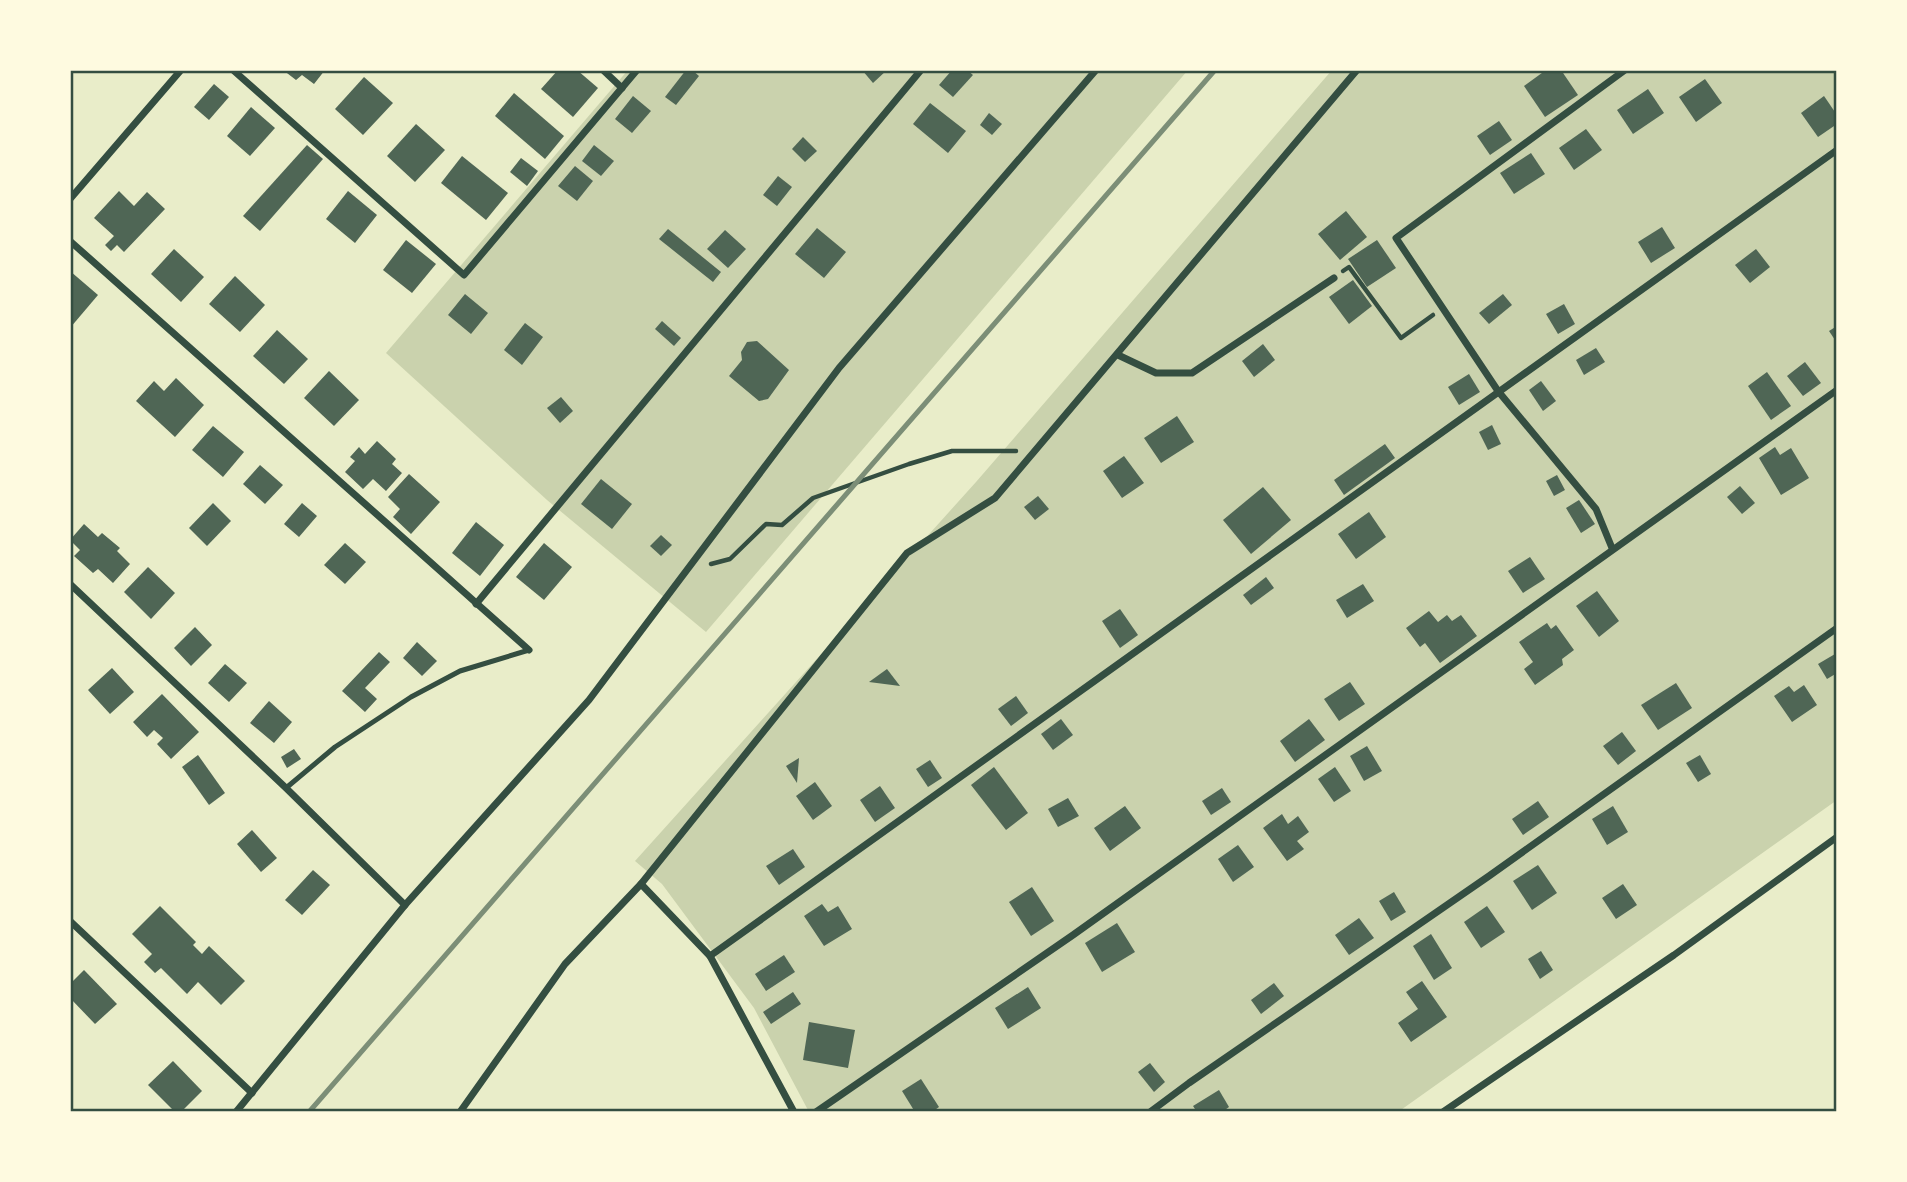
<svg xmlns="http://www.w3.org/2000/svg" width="1907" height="1182" viewBox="0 0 1907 1182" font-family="Montserrat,sans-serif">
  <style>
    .green { fill: #cad2ad }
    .building { fill: #4f6655 }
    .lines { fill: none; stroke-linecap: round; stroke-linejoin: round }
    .path { stroke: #344e41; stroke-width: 4.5 }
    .service { stroke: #344e41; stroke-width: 5 }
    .minor { stroke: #344e41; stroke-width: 7 }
    .rail { stroke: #7c8e77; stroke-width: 5 }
    .neatline { fill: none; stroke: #344e41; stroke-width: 2.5 }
  </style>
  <rect width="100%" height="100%" fill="#e9edc9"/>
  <g class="green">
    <polygon points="628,70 1188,70 706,632 547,500 386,353"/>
    <polygon points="1332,70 1837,70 1837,800 1398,1112 809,1112 754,1008 662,884 635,861 976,482"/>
  </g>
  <g class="building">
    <polygon points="283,70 325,70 314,84 302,75 296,80"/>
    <polygon points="558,70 577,70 598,88 573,117 541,89"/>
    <polygon points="686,70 692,70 699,76 676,105 665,97"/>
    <polygon points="862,70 887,70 873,83"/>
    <polygon points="952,70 967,70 973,75 953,97 939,85"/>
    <polygon points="1546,70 1561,70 1578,95 1545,117 1524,86"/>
    <polygon points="364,77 393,103 363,135 335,109"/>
    <polygon points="1705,79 1722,103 1696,122 1679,97"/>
    <polygon points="214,84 229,97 209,120 194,107"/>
    <polygon points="1648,89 1664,113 1633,134 1617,110"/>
    <polygon points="514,93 564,136 545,159 495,116"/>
    <polygon points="633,96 651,111 632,133 615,119"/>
    <polygon points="1824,96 1837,115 1837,124 1818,137 1801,113"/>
    <polygon points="930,103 966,131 948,153 913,124"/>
    <polygon points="251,107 275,128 250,156 227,136"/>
    <polygon points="989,113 1002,124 992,135 980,125"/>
    <polygon points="1499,121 1512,140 1490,155 1477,136"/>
    <polygon points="416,124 445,150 415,182 387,156"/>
    <polygon points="1586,129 1602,150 1574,170 1559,148"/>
    <polygon points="803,137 817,151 805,162 792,149"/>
    <polygon points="307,145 323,159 260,231 243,216"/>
    <polygon points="594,145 614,161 601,176 582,161"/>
    <polygon points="1531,153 1545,174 1514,194 1500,173"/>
    <polygon points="462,156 508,193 486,220 441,183"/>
    <polygon points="521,158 538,171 527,186 510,172"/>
    <polygon points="575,166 593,181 577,201 558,186"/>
    <polygon points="778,176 792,187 777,206 763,195"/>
    <polygon points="119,191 134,206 147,192 165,209 124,252 117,245 111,251 105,245 114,236 94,218"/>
    <polygon points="348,191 377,215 355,243 326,219"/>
    <polygon points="1346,211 1367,237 1340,260 1318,234"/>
    <polygon points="1662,227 1675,248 1651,263 1638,242"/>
    <polygon points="817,228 846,252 824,278 795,254"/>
    <polygon points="668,229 721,272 713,282 659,239"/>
    <polygon points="725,230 746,249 728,268 707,249"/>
    <polygon points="406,240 436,264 412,293 383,270"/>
    <polygon points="1377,240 1396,268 1367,287 1348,259"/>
    <polygon points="174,249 204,277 181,302 151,274"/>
    <polygon points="1756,249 1770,267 1750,283 1735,265"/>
    <polygon points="70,271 98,295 70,328"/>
    <polygon points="235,276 265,305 240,332 209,304"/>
    <polygon points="1353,280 1372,306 1349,324 1329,297"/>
    <polygon points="465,294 488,313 471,334 448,315"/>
    <polygon points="1503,294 1512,305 1489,324 1479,313"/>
    <polygon points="1564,304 1575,324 1558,334 1546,314"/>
    <polygon points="662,321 681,338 674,346 655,329"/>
    <polygon points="525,323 543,337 522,365 504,350"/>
    <polygon points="1837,326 1837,343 1829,331"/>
    <polygon points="277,330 308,359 284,384 253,356"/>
    <polygon points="757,341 789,370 768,399 759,401 729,376 742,360 741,352 747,342"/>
    <polygon points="1263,344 1275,360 1254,377 1242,361"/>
    <polygon points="1596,348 1605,362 1584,375 1576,360"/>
    <polygon points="1805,362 1821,383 1803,396 1787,376"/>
    <polygon points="329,371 359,400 334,426 304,398"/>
    <polygon points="1767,372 1791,406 1771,420 1748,386"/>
    <polygon points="1469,374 1480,392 1459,405 1448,387"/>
    <polygon points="176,378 204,405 175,437 136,401 154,381 164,391"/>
    <polygon points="1541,381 1556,401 1543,411 1529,390"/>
    <polygon points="561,397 573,411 560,423 547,408"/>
    <polygon points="1177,416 1194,442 1161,463 1144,438"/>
    <polygon points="1492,425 1501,444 1488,450 1479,432"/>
    <polygon points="213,426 244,452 223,477 192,450"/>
    <polygon points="377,441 396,459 392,464 402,473 386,491 373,479 363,489 345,472 355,461 350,457 359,447 365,454"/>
    <polygon points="1385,444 1395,458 1344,495 1334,480"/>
    <polygon points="1775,447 1780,455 1791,448 1809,478 1781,495 1759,458"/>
    <polygon points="1124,456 1144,483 1122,498 1103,471"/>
    <polygon points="260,465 283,485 265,504 243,484"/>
    <polygon points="409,474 440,502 411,534 393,517 400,509 388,497"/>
    <polygon points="1557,475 1565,490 1554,496 1546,481"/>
    <polygon points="601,479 632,504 612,529 581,504"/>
    <polygon points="1740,486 1755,503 1742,514 1727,497"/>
    <polygon points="1263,487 1291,520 1251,554 1223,520"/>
    <polygon points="1038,496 1049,509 1035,520 1024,507"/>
    <polygon points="1579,500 1595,524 1581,533 1566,508"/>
    <polygon points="213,503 231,521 207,546 189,528"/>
    <polygon points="302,503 317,516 299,537 284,524"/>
    <polygon points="1369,512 1386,537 1356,559 1338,534"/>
    <polygon points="476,522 504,545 480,576 452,553"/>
    <polygon points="84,524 98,537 102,533 120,548 117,551 130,564 113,583 98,569 93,573 74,556 80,550 70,540"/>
    <polygon points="661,535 672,545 661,556 650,546"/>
    <polygon points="345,543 366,562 345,584 324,565"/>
    <polygon points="544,543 572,567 544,600 516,577"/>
    <polygon points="1530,557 1545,579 1523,593 1508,571"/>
    <polygon points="148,567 175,593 151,619 124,592"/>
    <polygon points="1266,577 1274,588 1251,605 1243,595"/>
    <polygon points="1363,584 1374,601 1347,618 1336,600"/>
    <polygon points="1597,591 1619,621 1599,637 1576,606"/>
    <polygon points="1120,609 1138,635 1120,648 1102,621"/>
    <polygon points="1429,611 1438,622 1447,615 1452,621 1461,615 1477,636 1440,663 1425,643 1420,647 1406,628"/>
    <polygon points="1547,623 1551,629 1556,625 1574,650 1562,659 1563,665 1535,685 1524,669 1533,662 1519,642"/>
    <polygon points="195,627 212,645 191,666 174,648"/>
    <polygon points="417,642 437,661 422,676 403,658"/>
    <polygon points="379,652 390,662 365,688 377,699 365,712 342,691"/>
    <polygon points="1835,654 1837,657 1837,673 1827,679 1818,664"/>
    <polygon points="225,664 247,683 229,702 208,683"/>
    <polygon points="112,668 134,692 110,714 88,690"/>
    <polygon points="887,669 900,686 869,682"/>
    <polygon points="1350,682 1365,704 1339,721 1324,699"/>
    <polygon points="1676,683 1692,708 1658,730 1641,705"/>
    <polygon points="1804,685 1817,705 1792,722 1774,696 1789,686 1794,692"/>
    <polygon points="162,694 199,732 171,759 157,744 163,738 154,730 147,737 133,722"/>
    <polygon points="1016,696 1028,713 1011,726 998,709"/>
    <polygon points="269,701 292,722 274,743 250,723"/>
    <polygon points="1061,719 1073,735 1053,750 1041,734"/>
    <polygon points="1309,719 1325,740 1295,762 1280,741"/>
    <polygon points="1622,732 1636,751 1618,765 1603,746"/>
    <polygon points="1367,746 1382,771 1364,781 1350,756"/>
    <polygon points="294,749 301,759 287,768 281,757"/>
    <polygon points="198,755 225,793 209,805 182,767"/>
    <polygon points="1700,755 1711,774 1698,782 1686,763"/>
    <polygon points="799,758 797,783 786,766"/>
    <polygon points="930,760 942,778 928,787 916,769"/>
    <polygon points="994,767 1028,813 1006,830 971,785"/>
    <polygon points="1335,767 1351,791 1334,802 1318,779"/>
    <polygon points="815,782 832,806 813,820 796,796"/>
    <polygon points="880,786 895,808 875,822 860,800"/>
    <polygon points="1222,788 1231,802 1211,815 1202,801"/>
    <polygon points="1068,798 1079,816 1058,827 1048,809"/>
    <polygon points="1538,801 1549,817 1523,835 1512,819"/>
    <polygon points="1125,806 1141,828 1110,851 1094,828"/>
    <polygon points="1613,806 1628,832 1607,845 1592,819"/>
    <polygon points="1282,814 1288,824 1298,816 1309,832 1297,841 1304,849 1287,861 1263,828"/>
    <polygon points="252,830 277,858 261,872 237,844"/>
    <polygon points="1238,845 1254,867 1233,882 1218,859"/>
    <polygon points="793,849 805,867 779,885 766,866"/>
    <polygon points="1538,865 1557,893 1532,910 1513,881"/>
    <polygon points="313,870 330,885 302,915 285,900"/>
    <polygon points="1623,884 1637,905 1616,919 1602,898"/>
    <polygon points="1032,887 1054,921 1031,936 1009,902"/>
    <polygon points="1394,892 1406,912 1391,921 1379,901"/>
    <polygon points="822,904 828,912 838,906 852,929 824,946 804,916"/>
    <polygon points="160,906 196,942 193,945 202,954 209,946 245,981 221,1005 198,982 187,994 161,968 155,973 144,962 152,954 132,934"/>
    <polygon points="1487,906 1505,932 1481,948 1464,922"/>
    <polygon points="1359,918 1374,938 1349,955 1335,935"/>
    <polygon points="1117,923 1135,952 1102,972 1085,943"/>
    <polygon points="1431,934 1452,968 1434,980 1413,946"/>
    <polygon points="1541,951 1553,970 1540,979 1528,959"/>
    <polygon points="784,955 795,972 766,991 755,974"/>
    <polygon points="84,970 117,1004 95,1024 70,998 70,984"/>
    <polygon points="1422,981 1447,1017 1411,1042 1398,1023 1418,1009 1406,992"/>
    <polygon points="1274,983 1284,996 1261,1014 1251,1000"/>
    <polygon points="1028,987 1041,1008 1008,1029 995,1008"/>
    <polygon points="793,992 801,1004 771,1024 763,1012"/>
    <polygon points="809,1022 855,1030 848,1068 803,1060"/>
    <polygon points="173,1061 202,1091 181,1112 175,1112 148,1085"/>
    <polygon points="1150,1063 1165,1082 1154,1092 1138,1072"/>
    <polygon points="921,1079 939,1107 932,1112 915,1112 902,1091"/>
    <polygon points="1219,1090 1229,1107 1222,1112 1197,1112 1193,1106"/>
  </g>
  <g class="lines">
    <g class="path">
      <polyline points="1343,271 1349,267 1401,338 1433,315"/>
      <polyline points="711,564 730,559 766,524 782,525 813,498 909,464 952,451 1016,451"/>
    </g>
    <polyline class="service" points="286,788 335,747 411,697 460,671 529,650"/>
    <g class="minor">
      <polyline points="233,70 464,275 637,70"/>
      <polyline points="603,70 622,88"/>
      <polyline points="70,199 181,70"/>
      <polyline points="70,241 529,650"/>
      <polyline points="1118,355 1156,373 1192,373 1334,278"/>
      <polyline points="1612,548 1596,509 1498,391 1396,238 1625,70"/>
      <polyline points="70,584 286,788 405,905"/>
      <polyline points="476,604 921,70"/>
      <polyline points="641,884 710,956 794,1112"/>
      <polyline points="70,921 252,1093"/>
      <polyline points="710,956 1837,150"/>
      <polyline points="236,1112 405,905 589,700 839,368 1096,70"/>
      <polyline points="460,1112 565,964 641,884 907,553 995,498 1357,70"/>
      <polyline points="816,1112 1073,935 1837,390"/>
      <polyline points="1150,1112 1189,1083 1489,876 1837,628"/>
      <polyline points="1443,1112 1674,955 1837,837"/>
    </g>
    <polyline class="rail" points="309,1112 1215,70"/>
  </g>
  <rect width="1907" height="1182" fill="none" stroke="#fefae0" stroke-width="144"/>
  <rect x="72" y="72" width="1763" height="1038" class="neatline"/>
</svg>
